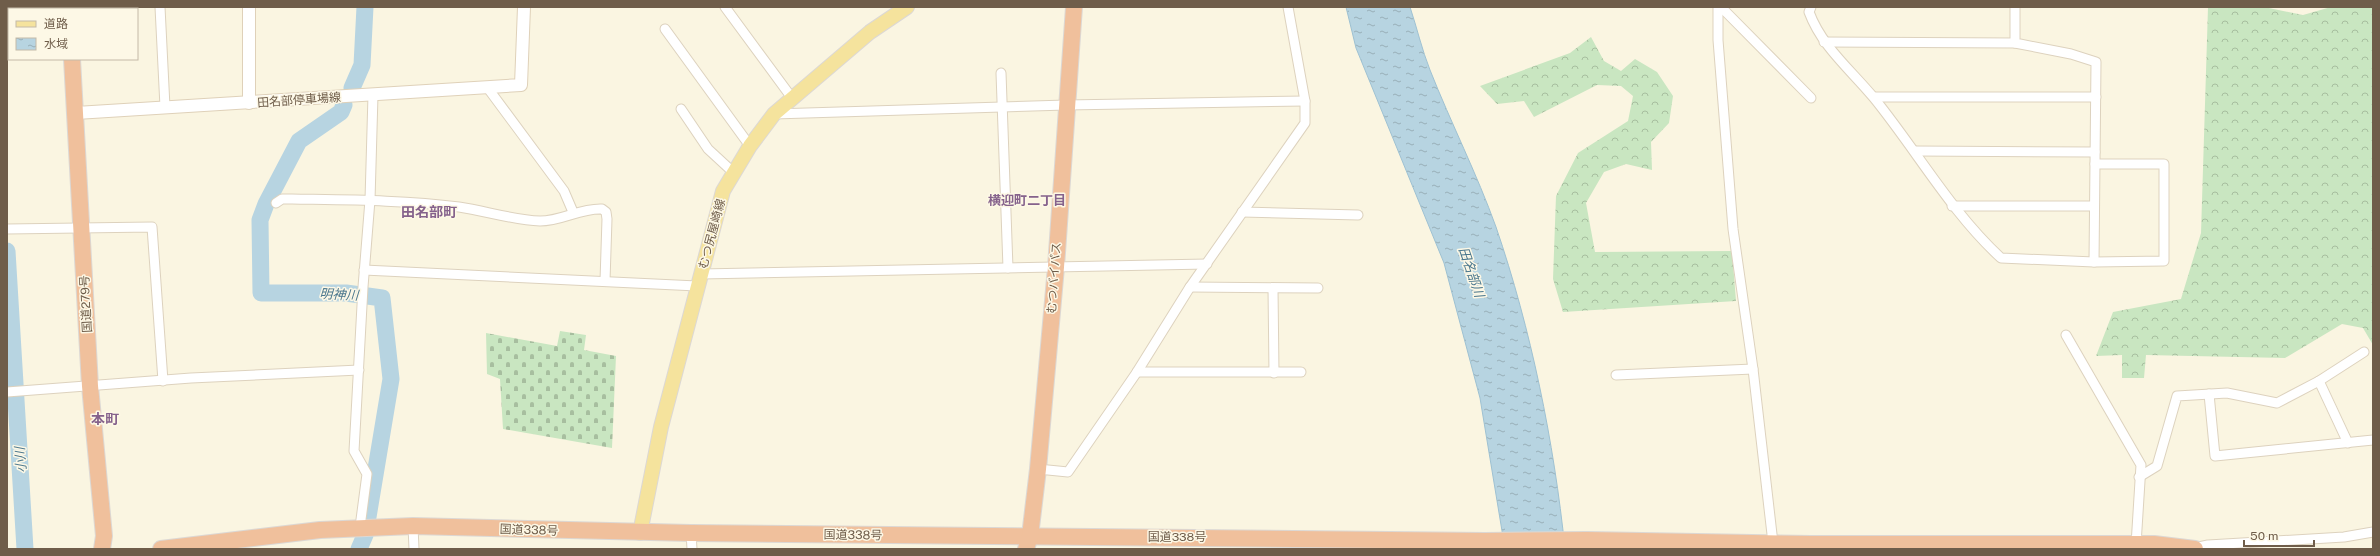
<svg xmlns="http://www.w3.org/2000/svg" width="2380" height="556" viewBox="0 0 2380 556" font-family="'Public Sans','Noto Sans JP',sans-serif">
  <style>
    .forest { fill: url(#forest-crowns) }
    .cemetery { fill: url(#cemetery-stones) }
    .water { fill: url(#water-ripples); stroke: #9ec1d2 }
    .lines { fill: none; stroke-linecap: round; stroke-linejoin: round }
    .river { stroke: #b7d4e1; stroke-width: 17 }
    .street-casing { stroke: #ddd2be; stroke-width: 11 }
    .secondary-casing { stroke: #dfd1b9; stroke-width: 14 }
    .primary-casing { stroke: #dcd8d4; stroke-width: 16 }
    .highway-casing { stroke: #dcd8d4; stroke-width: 18 }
    .street { stroke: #fff; stroke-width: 9 }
    .secondary { stroke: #fff; stroke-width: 12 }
    .primary { stroke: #f5e39d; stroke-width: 14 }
    .highway { stroke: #f0c09c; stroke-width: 16 }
    .labels { text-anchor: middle; stroke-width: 3; stroke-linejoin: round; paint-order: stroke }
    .street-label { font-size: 12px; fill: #6f5d4a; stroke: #fdf8e6 }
    .neighbourhood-label { font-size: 13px; font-weight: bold; fill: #85628c; stroke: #fdf8e6 }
    .water-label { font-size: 13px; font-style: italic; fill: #4c788e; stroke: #fdf8e6 }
    .quarter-label { font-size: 14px; font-weight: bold; fill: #85628c; stroke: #fdf8e6 }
  </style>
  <defs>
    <pattern id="forest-crowns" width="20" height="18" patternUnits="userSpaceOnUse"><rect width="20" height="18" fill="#c9e6c1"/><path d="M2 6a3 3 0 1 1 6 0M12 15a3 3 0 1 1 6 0" fill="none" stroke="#a7be9f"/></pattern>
    <pattern id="cemetery-stones" width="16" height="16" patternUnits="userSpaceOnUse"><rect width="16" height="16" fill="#c9e6c1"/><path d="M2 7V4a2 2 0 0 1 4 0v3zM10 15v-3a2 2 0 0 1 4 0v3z" fill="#a7be9f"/></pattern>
    <pattern id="water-ripples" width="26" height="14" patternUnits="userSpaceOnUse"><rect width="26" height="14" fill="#b7d4e1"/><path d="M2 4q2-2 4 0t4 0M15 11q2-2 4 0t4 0" fill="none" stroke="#99afb8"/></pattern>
  </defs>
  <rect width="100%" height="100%" fill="#faf5e1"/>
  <g class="forest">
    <polygon points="2208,7 2264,7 2303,15 2331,7 2373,7 2373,345 2363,328 2342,324 2285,358 2146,355 2144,378 2122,378 2122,355 2096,356 2113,312 2181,299 2201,233"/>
    <polygon points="1591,37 1604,61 1621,71 1635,59 1657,72 1673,96 1669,123 1651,142 1652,170 1626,164 1604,172 1586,203 1595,252 1732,251 1736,301 1563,312 1553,279 1556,196 1578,153 1628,121 1633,96 1621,86 1597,85 1534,117 1524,101 1497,104 1480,86 1570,53"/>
  </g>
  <polygon class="cemetery" points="560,331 586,335 584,350 616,356 612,448 503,429 500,379 487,374 486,333 557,346"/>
  <g class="water">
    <path d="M 1346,7 L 1410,7 C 1417,28 1422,50 1430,70 C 1451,123 1477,174 1496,227 C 1531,329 1554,442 1565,549 L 1505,549 L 1480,398 L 1444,263 L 1356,48 Z"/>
    <polygon points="17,507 26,508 29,549 20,549"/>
    <polygon points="362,535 367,536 363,549 356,549 360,545"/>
  </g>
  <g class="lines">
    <g class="river">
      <polyline points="352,88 362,65 365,7"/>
      <polyline points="344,105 341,112 299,141 266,204 260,220 261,293 346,293 382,298 391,379 365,535 359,549"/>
      <polyline points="7,251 25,549"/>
    </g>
    <g class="street-casing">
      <g id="street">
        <polyline points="160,7 165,107"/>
        <polyline points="725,7 792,98"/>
        <polyline points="1718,7 1718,40 1733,229 1753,369 1773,543"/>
        <polyline points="1721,7 1811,98"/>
        <path d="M 1811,7 L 1809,12 C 1822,47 1851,70 1874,98 C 1917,151 1951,212 2001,258 L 2094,262 L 2164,261 L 2164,164 L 2095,164"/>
        <polyline points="2015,7 2015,43 2071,54 2096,62 2094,262"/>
        <polyline points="665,29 750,146"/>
        <polyline points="1824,42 2015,43"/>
        <polyline points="1001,73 1008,268"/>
        <polyline points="487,87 564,191 573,212"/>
        <polyline points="1874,97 2096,97"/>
        <polyline points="681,109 708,149 734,173"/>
        <polyline points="774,114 1066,105 1305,101"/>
        <polyline points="1916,151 2095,152"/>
        <path d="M 276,203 L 282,199 L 292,199 C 348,200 404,200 459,207 C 486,211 513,220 540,221 C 562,221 580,208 602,209 L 606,212 L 607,219 L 605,281"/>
        <polyline points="1952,206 2094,206"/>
        <polyline points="1242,212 1358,215"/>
        <polyline points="7,229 152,227 163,381"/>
        <polyline points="364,270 697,286"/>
        <polyline points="701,274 1207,264"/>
        <polyline points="1190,287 1318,288"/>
        <polyline points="1273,288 1274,373"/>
        <polyline points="2066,335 2141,465 2136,545"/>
        <polyline points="1137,372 1301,372"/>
        <polyline points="1616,375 1753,369"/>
        <polyline points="2319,381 2348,443"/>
        <polyline points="7,392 191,378 359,370"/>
        <polyline points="2209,394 2215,456 2373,440"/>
        <polyline points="1038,469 1068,472 1137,372 1190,287 1305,123 1305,101 1288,7"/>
        <polyline points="2139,477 2157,466 2177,396 2227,393 2277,403 2319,381 2364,352"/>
        <polyline points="413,526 414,549"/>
        <polyline points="360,527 367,474 354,451 363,287 370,200 373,95"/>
        <polyline points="691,533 692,549"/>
        <polyline points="2194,548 2208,545 2344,537 2373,532"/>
      </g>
    </g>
    <g class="secondary-casing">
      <g id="secondary">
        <polyline points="249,103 249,7"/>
        <polyline points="76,113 521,85 524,7"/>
      </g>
    </g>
    <g class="primary-casing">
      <polyline id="primary" points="640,533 661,427 723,191 750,146 774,114 870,32 907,7"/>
    </g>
    <g class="highway-casing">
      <g id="highway">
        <polyline points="69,7 69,9"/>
        <polyline points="72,59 90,386 104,536 102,549"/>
        <polyline points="161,549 320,530 413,526 691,533 1485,541 1587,540 1811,544 2154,544 2195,549"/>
        <polyline points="1026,549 1030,536 1038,469 1056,267 1074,7"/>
      </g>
    </g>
    <use href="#street" class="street"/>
    <use href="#secondary" class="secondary"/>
    <use href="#primary" class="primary"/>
    <use href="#highway" class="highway"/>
  </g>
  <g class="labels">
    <g class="street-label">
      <text transform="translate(299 100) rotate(-4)" y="4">田名部停車場線</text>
      <text transform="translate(712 234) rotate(-75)" y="4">むつ尻屋崎線</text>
      <text transform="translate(1054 278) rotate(-86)" y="4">むつバイパス</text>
      <text transform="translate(86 304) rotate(-93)" y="4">国道279号</text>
      <text transform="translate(529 530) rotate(2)" y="4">国道338号</text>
      <text transform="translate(853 535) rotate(1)" y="4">国道338号</text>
      <text x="1177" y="541">国道338号</text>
    </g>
    <g class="neighbourhood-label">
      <text x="1027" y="205">横迎町二丁目</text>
    </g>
    <g class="water-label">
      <text transform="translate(1472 272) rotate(71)" y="5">田名部川</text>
      <text transform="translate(339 294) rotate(3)" y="5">明神川</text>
      <text transform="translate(20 460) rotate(-94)" y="5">小川</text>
    </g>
    <g class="quarter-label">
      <text x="429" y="217">田名部町</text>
      <text x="105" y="424">本町</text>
    </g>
  </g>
  <rect width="2380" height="556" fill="none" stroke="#6f5d4a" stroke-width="16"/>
  <rect x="8" y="8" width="130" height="52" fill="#fdf8e6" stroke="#c4baa8"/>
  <rect x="16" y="21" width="20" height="6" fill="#f5e39d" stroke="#c4baa8"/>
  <text x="44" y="28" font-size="12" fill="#6f5d4a">道路</text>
  <rect x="16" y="38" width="20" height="12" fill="url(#water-ripples)" stroke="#c4baa8"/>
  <text x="44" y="48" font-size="12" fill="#6f5d4a">水域</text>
  <path d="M2244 540v6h70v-6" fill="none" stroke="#6f5d4a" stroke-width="2"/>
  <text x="2250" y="540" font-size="12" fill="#6f5d4a" stroke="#fdf8e6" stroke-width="3" paint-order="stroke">50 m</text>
</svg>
